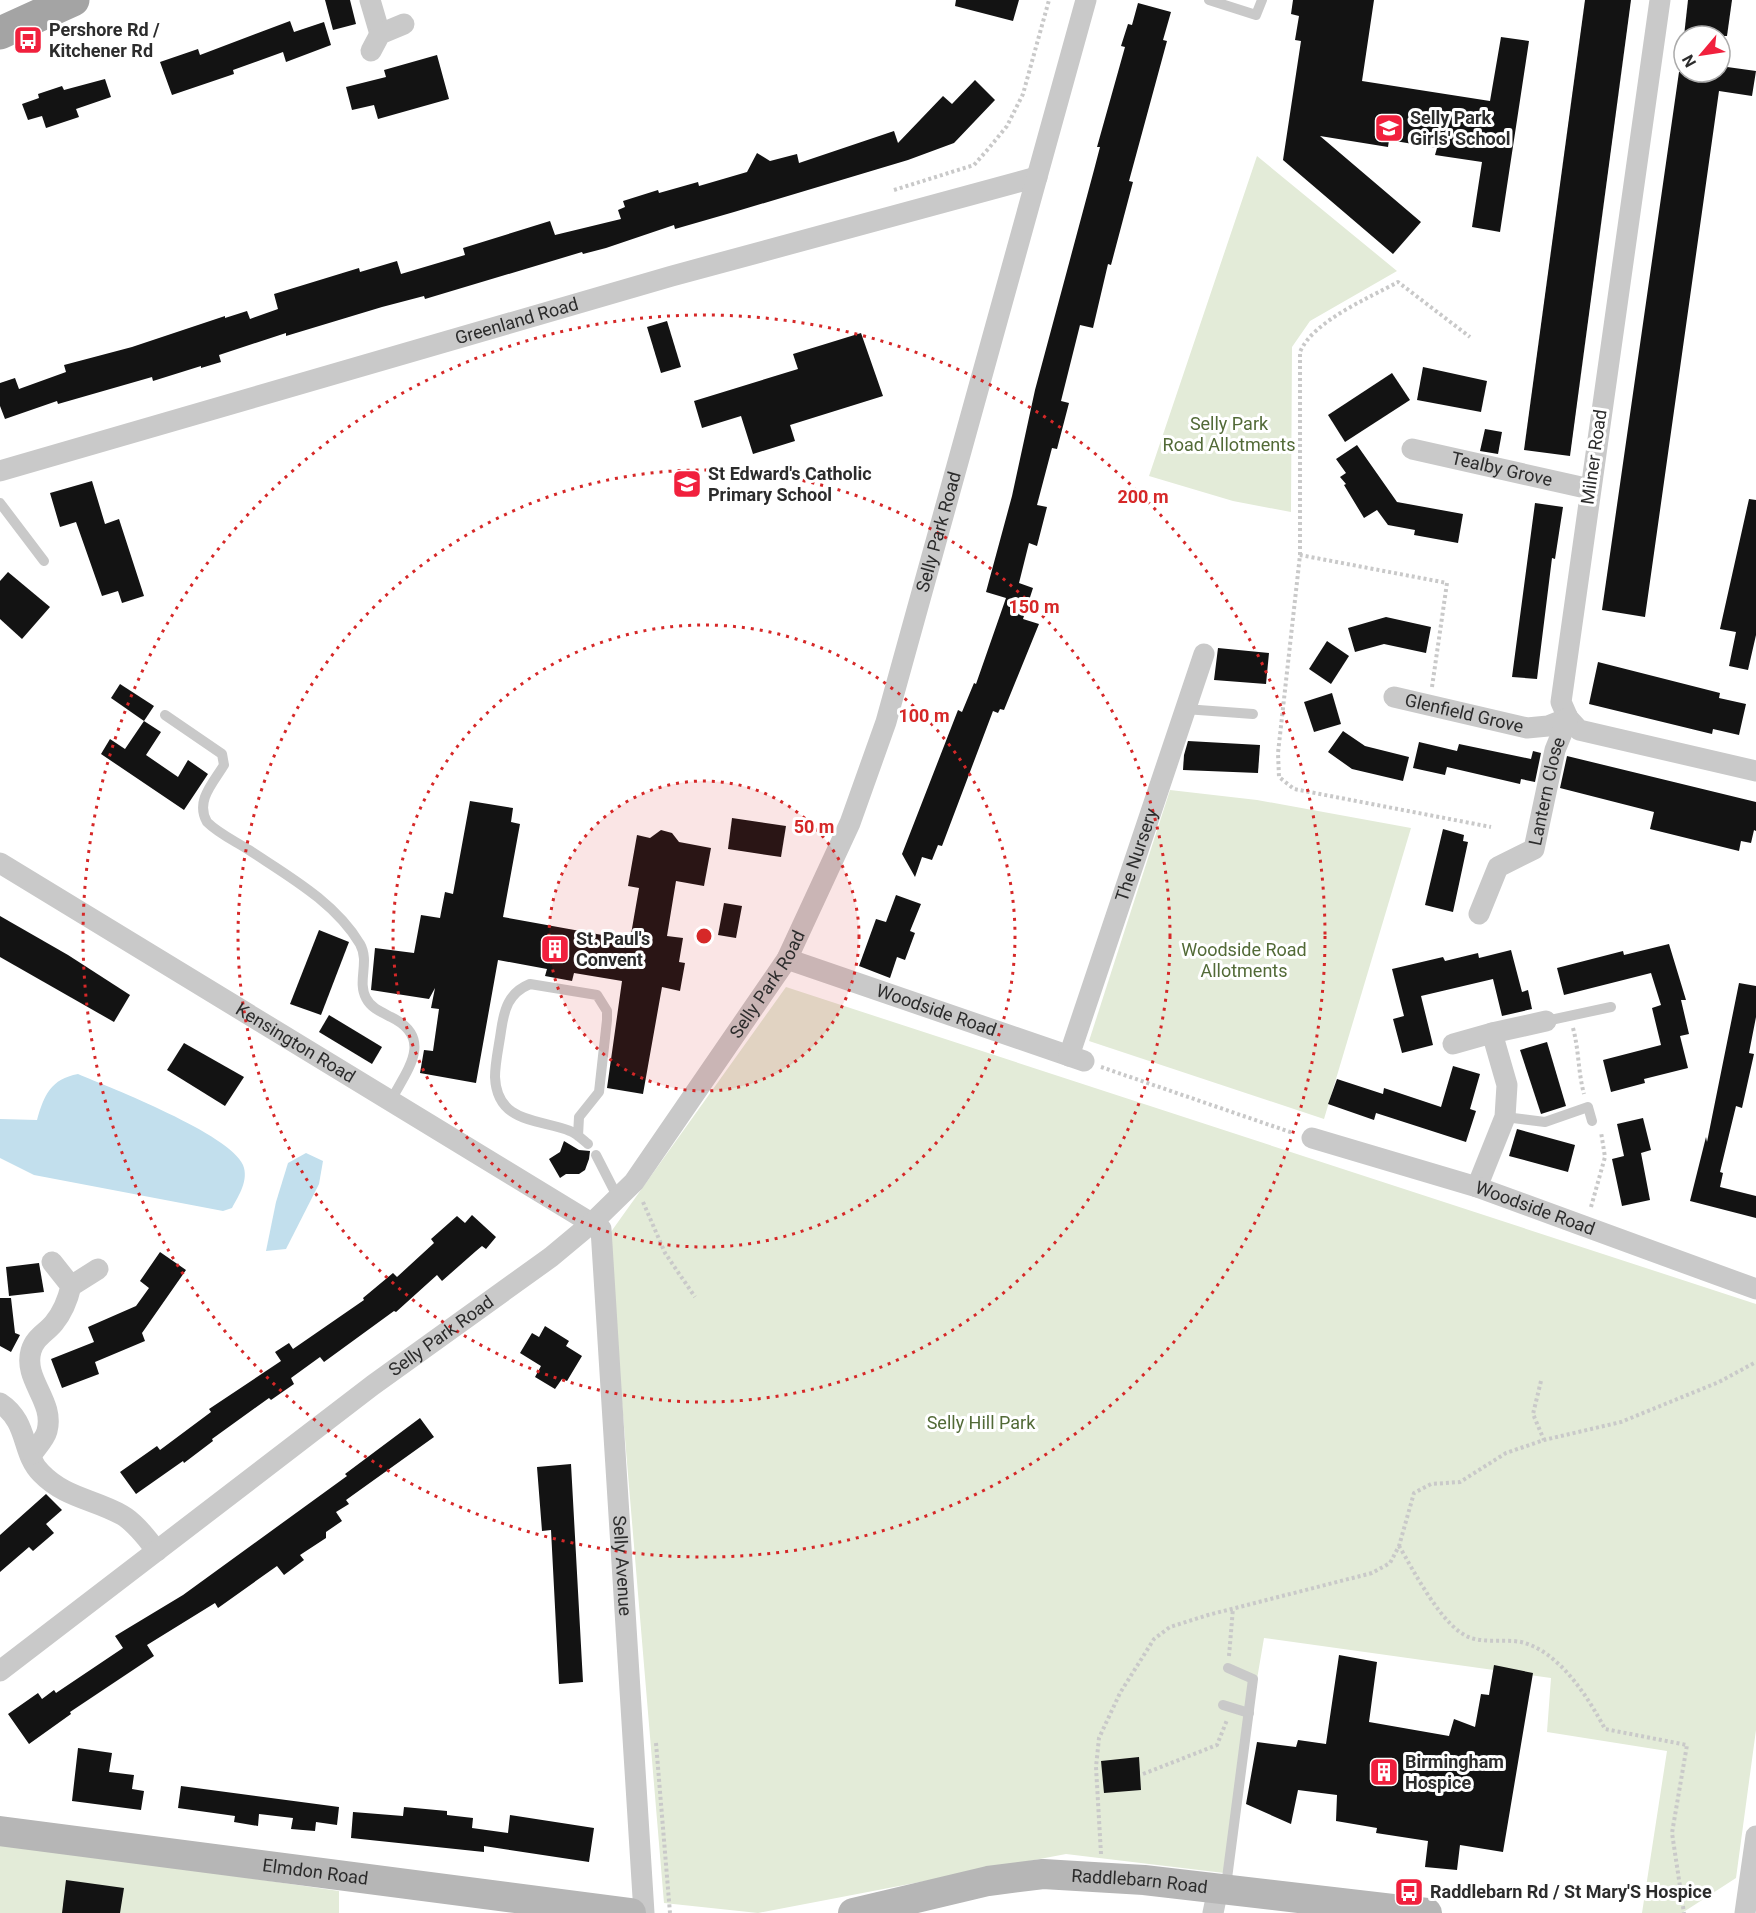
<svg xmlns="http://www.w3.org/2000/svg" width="1756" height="1913" viewBox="0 0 1756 1913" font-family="Roboto,sans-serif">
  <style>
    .green { fill: #e3ebd8 }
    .water { fill: #c2dfed }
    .building { fill: #131313 }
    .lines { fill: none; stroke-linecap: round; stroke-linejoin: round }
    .path { stroke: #c9c9c9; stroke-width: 4; stroke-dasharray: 3 3; stroke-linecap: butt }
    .lane { stroke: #c9c9c9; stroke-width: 10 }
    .street { stroke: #c9c9c9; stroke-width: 21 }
    .secondary { stroke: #b6b6b6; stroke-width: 30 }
    .primary { stroke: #a4a4a4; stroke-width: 33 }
    .ring { fill: none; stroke: #d62828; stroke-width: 3; stroke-dasharray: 3 6 }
    .labels { text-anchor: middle; stroke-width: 6; stroke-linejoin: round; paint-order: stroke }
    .poi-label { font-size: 18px; font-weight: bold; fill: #2c2c2c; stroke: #fff; text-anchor: start }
    .street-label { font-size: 18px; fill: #2c2c2c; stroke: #fff }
    .park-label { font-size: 18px; fill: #526a37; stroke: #fff }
    .centre { fill: #d62828; stroke: #fff; stroke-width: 3 }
    .ring-label { font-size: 18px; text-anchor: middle; font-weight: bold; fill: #d62828; stroke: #fff; stroke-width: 6; stroke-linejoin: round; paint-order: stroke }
  </style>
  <rect width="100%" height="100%" fill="#fff"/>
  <g class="green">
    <polygon points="1257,156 1397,271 1310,321 1292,347 1291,512 1233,501 1149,476"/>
    <polygon points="1170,790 1257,800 1411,828 1324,1119 1089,1041"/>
    <polygon points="786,987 1756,1304 1756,1730 1736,1878 1682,1913 1642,1913 1667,1751 1547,1732 1551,1678 1264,1638 1224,1873 1066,1854 758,1913 664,1903 608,1236"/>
    <polygon points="0,1844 42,1848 339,1891 339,1913 0,1913"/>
  </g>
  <g class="water">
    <path d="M 78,1074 C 111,1088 230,1134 243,1165 C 249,1180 239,1195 232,1208 L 223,1211 L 34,1175 L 0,1158 L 0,1119 L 37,1120 C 44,1095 51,1079 78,1074 Z"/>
    <polygon points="306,1153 323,1161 319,1184 286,1249 266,1251 276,1202 288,1163"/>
  </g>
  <g class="building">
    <polygon points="325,0 350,0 356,24 333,30"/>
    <polygon points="956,0 1019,0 1013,21 955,6"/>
    <polygon points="1293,0 1374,0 1362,81 1490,101 1501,37 1529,41 1500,232 1472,227 1482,162 1435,155 1437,148 1389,140 1388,147 1320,136 1421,222 1393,254 1283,160 1301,41 1295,40 1299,16 1291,14"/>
    <polygon points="1585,0 1631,0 1570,456 1524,450"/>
    <polygon points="1688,0 1732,0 1727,36 1684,36"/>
    <polygon points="1138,3 1171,12 1163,40 1167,41 1129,181 1133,182 1111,265 1108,264 1093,328 1080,325 1061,401 1069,403 1057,449 1052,448 1037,505 1047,507 1037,546 1029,543 1019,583 1033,588 1023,619 1039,624 1004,710 1000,709 998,713 993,711 942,846 938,845 932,860 922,857 915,877 902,854 958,710 962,712 974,683 976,684 1006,598 986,592 1012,496 1035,390 1094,170 1100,147 1097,147 1125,47 1121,46 1128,24 1132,25"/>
    <polygon points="290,21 294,32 324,22 331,45 286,62 283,52 233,70 234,74 172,95 160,62 198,49 200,55"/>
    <polygon points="437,55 449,99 378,119 374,105 352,110 346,87 386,77 384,70"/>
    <polygon points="1720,66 1756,71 1752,96 1719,91 1645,617 1602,610 1679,72 1720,72"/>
    <polygon points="105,79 111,97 76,109 79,117 46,128 42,116 28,120 22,104 39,98 38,94 62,86 64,90"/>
    <polygon points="975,80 995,100 954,143 908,160 734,212 675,229 674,225 606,248 583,254 582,252 425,299 424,296 382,307 286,336 286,333 219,355 221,362 201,368 201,366 153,381 152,377 58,404 57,401 5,419 0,406 0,383 15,378 19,389 66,372 64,365 132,347 225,316 225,318 247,311 250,319 278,309 274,294 359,268 360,272 397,261 401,274 465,255 463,248 550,221 555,235 621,219 618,210 625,207 623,201 658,190 659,193 698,182 699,186 747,172 757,153 770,161 797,154 799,163 894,131 898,143 943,96 952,104"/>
    <polygon points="667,321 681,367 661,373 647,327"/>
    <polygon points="861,333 883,396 790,425 795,441 753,454 741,416 702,428 694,401 798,369 793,354"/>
    <polygon points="1423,367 1487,381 1481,412 1417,400"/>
    <polygon points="1392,373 1410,400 1345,442 1328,415"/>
    <polygon points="1485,429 1502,432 1498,454 1480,451"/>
    <polygon points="1357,445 1397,502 1463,514 1458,543 1414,535 1415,530 1388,525 1377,510 1364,518 1344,485 1346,484 1340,477 1346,473 1336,459"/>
    <polygon points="92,481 105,524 119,519 144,596 122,603 118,591 102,596 76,522 60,527 50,493"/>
    <polygon points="1749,499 1756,500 1756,635 1748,670 1729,666 1736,632 1720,629"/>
    <polygon points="1535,503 1563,507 1555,559 1552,558 1537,679 1512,677"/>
    <polygon points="8,572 50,607 22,639 0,619 0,581"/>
    <polygon points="1386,617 1431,627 1426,653 1384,644 1355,652 1348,628"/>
    <polygon points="1327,641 1349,656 1331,684 1309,669"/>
    <polygon points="1218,648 1269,653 1266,684 1214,680"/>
    <polygon points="1598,662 1720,693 1719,698 1746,704 1739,735 1713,729 1712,734 1589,704"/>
    <polygon points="120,684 154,706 144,721 111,698"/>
    <polygon points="1332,693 1341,724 1314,732 1304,702"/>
    <polygon points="144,721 161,732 146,755 178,777 188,760 208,774 184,810 101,754 110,739 125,749"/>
    <polygon points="1343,731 1365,746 1409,757 1403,781 1352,769 1328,752"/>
    <polygon points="1188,741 1260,745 1258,773 1183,770 1184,755"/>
    <polygon points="1419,742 1457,751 1459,744 1531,759 1533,751 1541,753 1535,782 1521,779 1520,784 1447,767 1445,775 1413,768"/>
    <polygon points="1567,756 1756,802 1756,831 1754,830 1751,843 1741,841 1739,851 1650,829 1654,812 1560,788"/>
    <polygon points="470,801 513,808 511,822 520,824 503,917 630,940 639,888 628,886 637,835 650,838 661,830 672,833 679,842 711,848 704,886 676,881 667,936 683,938 679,962 685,963 680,991 662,987 643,1094 607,1088 622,981 574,973 572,981 545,976 547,969 498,960 476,1083 420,1073 424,1050 433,1051 439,1009 431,1008 435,988 429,999 371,990 375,948 414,953 421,915 440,918 445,892 453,894"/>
    <polygon points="732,818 786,826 781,857 728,849"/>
    <polygon points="1443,829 1464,835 1463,841 1468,842 1453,912 1425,905"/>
    <polygon points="896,895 921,904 910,931 915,933 905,960 897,957 890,978 859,966 876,919 886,922"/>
    <polygon points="724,903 742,906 736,938 718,935"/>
    <polygon points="0,916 68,955 130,995 114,1022 0,957"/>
    <polygon points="319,930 349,942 321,1015 290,1004"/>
    <polygon points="1669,944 1686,1000 1681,1000 1689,1034 1680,1036 1688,1068 1644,1079 1645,1083 1611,1092 1603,1060 1661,1045 1652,1008 1661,1005 1651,973 1564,995 1557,968 1623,951 1624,955"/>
    <polygon points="1511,950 1522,992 1528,990 1532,1009 1502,1016 1493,979 1421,996 1433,1045 1402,1053 1393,1019 1404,1016 1392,969 1443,957 1445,961 1478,953 1479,958"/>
    <polygon points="1739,983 1756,986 1756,1017 1749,1053 1754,1054 1742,1108 1736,1106 1720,1172 1723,1173 1720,1187 1756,1196 1756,1218 1690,1201 1706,1137 1707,1142"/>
    <polygon points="329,1015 382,1047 372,1064 319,1032"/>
    <polygon points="1547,1042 1566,1106 1541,1114 1520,1050"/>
    <polygon points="184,1043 244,1077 225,1106 167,1070"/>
    <polygon points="1453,1066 1480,1074 1470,1109 1476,1111 1466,1142 1376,1113 1374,1120 1328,1104 1337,1079 1383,1094 1384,1088 1441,1107"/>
    <polygon points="1643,1118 1651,1150 1641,1153 1650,1200 1622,1206 1612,1159 1624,1156 1617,1124"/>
    <polygon points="1517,1129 1575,1145 1568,1172 1509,1156"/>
    <polygon points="564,1141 579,1150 590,1151 589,1159 585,1170 579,1174 566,1174 560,1178 549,1159 560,1152"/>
    <polygon points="472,1215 496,1237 486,1249 482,1246 476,1251 442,1281 437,1275 396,1312 394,1311 324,1362 320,1357 291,1378 294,1384 271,1400 269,1398 212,1439 213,1441 184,1463 183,1461 136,1494 120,1472 157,1446 160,1450 211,1412 209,1409 281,1361 275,1352 289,1343 293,1349 364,1300 363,1298 393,1273 397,1277 434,1243 431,1239 457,1216 465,1223"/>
    <polygon points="160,1252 186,1270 142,1333 145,1341 95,1362 99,1374 62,1388 51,1359 94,1342 88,1327 136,1306 149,1288 140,1281"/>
    <polygon points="39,1263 44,1292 9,1296 6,1267"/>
    <polygon points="0,1298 11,1298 15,1333 20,1335 11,1352 0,1346"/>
    <polygon points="545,1326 569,1341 566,1346 582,1356 567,1381 562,1379 555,1389 535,1377 541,1366 520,1353 532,1333 539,1337"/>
    <polygon points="420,1418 434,1437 346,1500 349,1504 336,1512 342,1521 326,1532 326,1538 300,1555 304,1560 284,1575 277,1566 218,1608 215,1603 147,1645 154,1656 70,1712 71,1714 29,1744 8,1714 38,1693 42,1699 54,1690 56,1693 123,1648 115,1636 183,1595 347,1476 345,1474"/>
    <polygon points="571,1464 583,1682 559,1684 551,1530 542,1531 537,1467"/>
    <polygon points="46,1494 62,1510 46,1524 54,1533 33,1551 29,1547 0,1572 0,1535"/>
    <polygon points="1339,1655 1377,1662 1369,1722 1449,1736 1454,1719 1475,1727 1481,1694 1489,1695 1494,1665 1533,1673 1503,1852 1460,1845 1457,1870 1425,1867 1428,1841 1376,1833 1377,1828 1336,1821 1337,1795 1298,1790 1291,1824 1246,1804 1257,1742 1296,1747 1298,1740 1326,1744"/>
    <polygon points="78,1748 112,1753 109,1772 134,1775 132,1789 144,1791 141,1810 72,1801"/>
    <polygon points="1139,1757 1141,1790 1104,1793 1101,1761"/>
    <polygon points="181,1786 339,1807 337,1825 316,1822 315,1831 291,1829 293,1818 259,1814 258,1826 234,1822 235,1816 178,1808"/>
    <polygon points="404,1807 447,1811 447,1815 473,1818 472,1828 508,1833 510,1815 594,1828 589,1862 484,1846 484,1852 351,1838 353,1812 403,1816"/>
    <polygon points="66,1880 124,1888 120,1913 62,1913"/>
  </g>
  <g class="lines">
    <g class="path">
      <polyline points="894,190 974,165 989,148 1007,126 1023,94 1049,0"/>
      <path d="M 1300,555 L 1300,352 C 1313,321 1369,298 1398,282 L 1470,337"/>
      <polyline points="1432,687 1447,583 1300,555 1278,753 1279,777 1294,789 1491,827"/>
      <path d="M 1573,1028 C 1579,1050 1578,1072 1584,1094"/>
      <polyline points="1101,1067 1293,1133"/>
      <polyline points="643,1202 665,1253 695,1297"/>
      <polyline points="1591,1207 1605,1157 1601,1132"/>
      <polyline points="1541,1381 1533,1414 1544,1440"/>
      <path d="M 1399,1546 C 1414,1571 1443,1629 1471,1638 C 1487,1643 1505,1639 1521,1642 C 1559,1651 1588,1697 1605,1729 L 1687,1745 L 1672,1833 L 1684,1913"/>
      <polyline points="1229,1656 1233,1608"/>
      <polyline points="656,1743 670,1913"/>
      <polyline points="1143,1774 1217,1745 1227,1720"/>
      <polyline points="1101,1854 1096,1767 1099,1738 1120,1693 1154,1639 1170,1627 1208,1615 1372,1573 1390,1563 1399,1546 1414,1493 1431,1484 1460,1482 1506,1453 1544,1440 1621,1422 1719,1382 1756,1362"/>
    </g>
    <g class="lane">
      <polyline points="1209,0 1256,15 1262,0"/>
      <polyline points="0,503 44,561"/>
      <polyline points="1185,709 1253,714"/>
      <path d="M 165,715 L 222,754 L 224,765 C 213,783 195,801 207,822 C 219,834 235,841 249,850 C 288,876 335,902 360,944 C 370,962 357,981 366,998 C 371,1008 381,1012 391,1017 C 434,1038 408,1069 391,1100"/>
      <polyline points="1546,1021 1611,1007"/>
      <polyline points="1505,1117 1545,1122 1588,1107 1592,1121"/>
      <path d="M 578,1136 L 579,1117 L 599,1092 L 607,1020 L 607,1011 L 597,995 L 530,984 C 508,993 504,1010 501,1031 C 499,1046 495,1062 495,1077 C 497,1124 540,1119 570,1131 C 576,1133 583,1140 588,1144"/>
      <polyline points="596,1155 618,1198"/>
      <polyline points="1223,1705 1249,1713"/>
      <polyline points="1226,1886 1253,1679 1228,1668"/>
    </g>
    <g class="street">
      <polyline points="370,0 380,34"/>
      <polyline points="1660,0 1561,702 1568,718 1579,730 1756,771"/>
      <polyline points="371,51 380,34 404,24"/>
      <path id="s1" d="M 1412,449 L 1590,489"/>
      <path id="s2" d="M 0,471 L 672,276 L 1037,177"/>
      <path id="s3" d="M 1394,697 L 1527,728 L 1548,726 L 1568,718"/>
      <path id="s4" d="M 0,863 L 601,1229 L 644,1913"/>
      <path id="s5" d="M 1479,914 L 1498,867 L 1534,849 L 1555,750 L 1568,718"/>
      <path id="s6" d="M 787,959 L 1084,1061"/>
      <polyline points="1492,1033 1546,1021"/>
      <polyline points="1453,1044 1492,1033 1507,1085 1505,1117 1477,1187"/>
      <path id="s7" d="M 1069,1056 L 1204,654"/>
      <path id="s8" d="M 1312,1138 L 1477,1187 L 1756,1289"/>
      <polyline points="71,1286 98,1269"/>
      <path d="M 0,1403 C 29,1422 21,1453 41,1473 C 65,1498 94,1499 122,1515 C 136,1523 147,1539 157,1551"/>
      <path d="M 32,1454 C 36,1448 45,1439 47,1431 C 55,1401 23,1380 31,1351 C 35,1337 46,1333 54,1323 C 63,1312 68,1299 71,1286 L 52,1262"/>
      <path id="s9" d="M 0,1671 L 373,1385 L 551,1257 L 593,1222 L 634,1182 L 787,959 L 850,823 L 886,722 L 1086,0"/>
      <polyline points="1213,1913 1218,1889"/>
      <polyline points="1745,1913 1756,1836"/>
    </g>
    <g class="secondary">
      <path id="s10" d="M 0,1831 L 631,1913"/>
      <path id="s11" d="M 853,1913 L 988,1881 L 1043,1874 L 1144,1880 L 1427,1913"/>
    </g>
    <polyline class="primary" points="0,33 73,0"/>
  </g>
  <circle cx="704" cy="936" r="155" fill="#d62828" fill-opacity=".12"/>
  <g class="ring">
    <circle cx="704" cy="936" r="155"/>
    <circle cx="704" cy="936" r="311"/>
    <circle cx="704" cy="936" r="466"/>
    <circle cx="704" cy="936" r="621"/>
  </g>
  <defs>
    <g id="bus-square" transform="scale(1.5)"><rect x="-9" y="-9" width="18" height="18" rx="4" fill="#f1203d" stroke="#fff"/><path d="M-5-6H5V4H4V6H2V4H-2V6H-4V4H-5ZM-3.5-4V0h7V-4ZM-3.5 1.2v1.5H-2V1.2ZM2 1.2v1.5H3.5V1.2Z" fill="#fff"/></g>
    <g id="school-square" transform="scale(1.5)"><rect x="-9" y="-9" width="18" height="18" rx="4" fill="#f1203d" stroke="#fff"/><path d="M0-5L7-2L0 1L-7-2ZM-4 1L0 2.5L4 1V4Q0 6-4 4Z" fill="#fff"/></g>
    <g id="building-square" transform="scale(1.5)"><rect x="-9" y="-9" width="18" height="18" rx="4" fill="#f1203d" stroke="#fff"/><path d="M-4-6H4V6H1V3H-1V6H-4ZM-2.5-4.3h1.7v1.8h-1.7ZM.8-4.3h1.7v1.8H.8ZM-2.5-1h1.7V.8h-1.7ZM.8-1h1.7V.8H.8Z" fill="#fff"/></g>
  </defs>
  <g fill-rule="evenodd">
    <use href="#bus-square" x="28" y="40"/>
    <use href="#school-square" x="1389" y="128"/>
    <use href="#school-square" x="687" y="484"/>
    <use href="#building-square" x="555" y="949"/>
    <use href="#building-square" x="1384" y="1772"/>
    <use href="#bus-square" x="1409" y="1892"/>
  </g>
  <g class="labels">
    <g class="poi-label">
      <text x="49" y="36">Pershore Rd /<tspan x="49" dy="21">Kitchener Rd</tspan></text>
      <text x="1410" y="124">Selly Park<tspan x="1410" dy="21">Girls' School</tspan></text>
      <text x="708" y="480">St Edward's Catholic<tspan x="708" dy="21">Primary School</tspan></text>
      <text x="576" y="945">St. Paul's<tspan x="576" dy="21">Convent</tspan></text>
      <text x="1405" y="1768">Birmingham<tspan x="1405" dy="21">Hospice</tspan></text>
      <text x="1430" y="1898">Raddlebarn Rd / St Mary'S Hospice</text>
    </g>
    <g class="street-label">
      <text dy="6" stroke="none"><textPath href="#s2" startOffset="538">Greenland Road</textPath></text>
      <text transform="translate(1594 457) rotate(-82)" y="6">Milner Road</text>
      <text dy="6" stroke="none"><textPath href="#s1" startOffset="92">Tealby Grove</textPath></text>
      <text dy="6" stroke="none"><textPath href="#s9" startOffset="1526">Selly Park Road</textPath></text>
      <text dy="6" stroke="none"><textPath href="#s3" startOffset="72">Glenfield Grove</textPath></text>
      <text dy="6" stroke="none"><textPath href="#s5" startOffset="150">Lantern Close</textPath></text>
      <text dy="6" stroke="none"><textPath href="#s7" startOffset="212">The Nursery</textPath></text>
      <text dy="6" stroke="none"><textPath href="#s9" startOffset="1040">Selly Park Road</textPath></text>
      <text dy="6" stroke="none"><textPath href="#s6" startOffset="158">Woodside Road</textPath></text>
      <text dy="6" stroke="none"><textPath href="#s4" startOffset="346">Kensington Road</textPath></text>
      <text dy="6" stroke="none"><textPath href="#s8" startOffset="234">Woodside Road</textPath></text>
      <text dy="6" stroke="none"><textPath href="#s9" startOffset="554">Selly Park Road</textPath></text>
      <text dy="6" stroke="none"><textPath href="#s4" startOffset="1041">Selly Avenue</textPath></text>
      <text dy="6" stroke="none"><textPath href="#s10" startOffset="318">Elmdon Road</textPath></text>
      <text dy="6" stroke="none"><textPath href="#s11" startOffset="291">Raddlebarn Road</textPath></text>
    </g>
    <g class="park-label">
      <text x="1229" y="430">Selly Park<tspan x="1229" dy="21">Road Allotments</tspan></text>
      <text x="1244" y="956">Woodside Road<tspan x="1244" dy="21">Allotments</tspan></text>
      <text x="981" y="1429">Selly Hill Park</text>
    </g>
  </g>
  <circle cx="704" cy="936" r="9" class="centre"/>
  <g class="ring-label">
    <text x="1143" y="503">200 m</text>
    <text x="1034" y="613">150 m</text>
    <text x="924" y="722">100 m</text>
    <text x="814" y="833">50 m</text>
  </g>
  <g transform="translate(1702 54) rotate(241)"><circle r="28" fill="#ffffff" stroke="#ababab" stroke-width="1.5"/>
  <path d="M0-4.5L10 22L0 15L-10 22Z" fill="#f1203d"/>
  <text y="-9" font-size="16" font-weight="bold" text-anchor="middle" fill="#2c2c2c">N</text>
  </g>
</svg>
